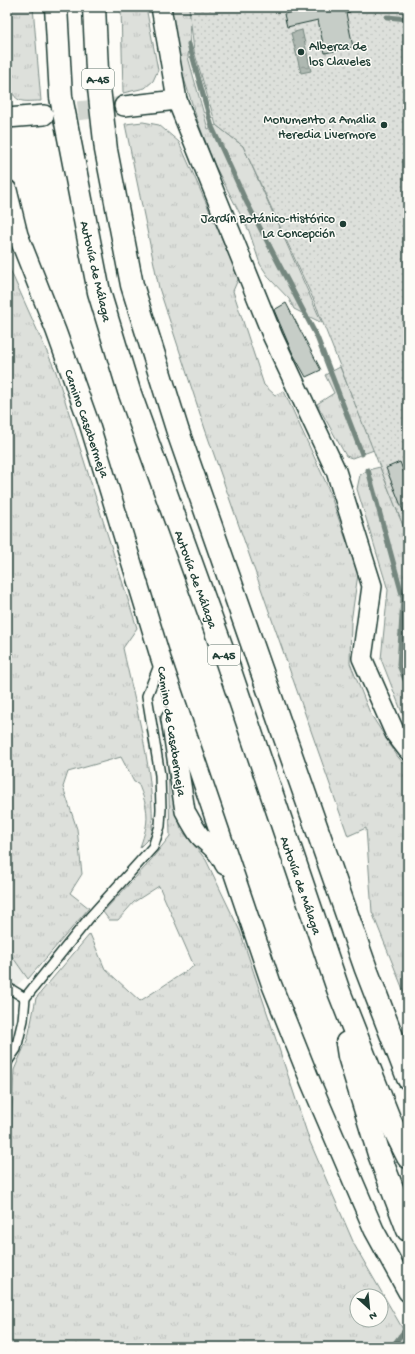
<svg xmlns="http://www.w3.org/2000/svg" width="415" height="1354" viewBox="0 0 415 1354" font-family="'Gochi Hand',sans-serif">
  <style>
    .built { fill: #eceee9 }
    .grass { fill: url(#grass-tufts); stroke: #7e8e88; fill-rule: evenodd }
    .garden { fill: url(#garden-dots); stroke: #7e8e88 }
    .water { fill: url(#water-ripples); stroke: #75877f }
    .lines { fill: none; stroke-linecap: round; stroke-linejoin: round }
    .stream { stroke: #75877f; stroke-width: 5 }
    .building { fill: #c6cdc7; stroke: #1f3d34 }
    .street-tunnel { stroke: #d1d6d0; stroke-width: 19; stroke-dasharray: 19 10; stroke-linecap: butt }
    .lane-casing { stroke: #1f3d34; stroke-width: 12 }
    .street-casing { stroke: #1f3d34; stroke-width: 22 }
    .highway-casing { stroke: #1f3d34; stroke-width: 25 }
    .lane { stroke: #fdfcf7; stroke-width: 9 }
    .street { stroke: #fdfcf7; stroke-width: 19 }
    .highway { stroke: #fdfcf7; stroke-width: 22 }
    .poi-dot { fill: #1f3d34; stroke: #fdfcf7; stroke-width: 1.5 }
    .labels { text-anchor: middle; stroke-width: 3; stroke-linejoin: round; paint-order: stroke }
    .shield { fill: #fdfcf7; stroke: #62766e; stroke-width: 1 }
    .shield-label { font-size: 12px; font-weight: bold; fill: #1f3d34 }
    .poi-label { font-size: 13px; fill: #1f3d34; stroke: #fdfcf7; text-anchor: end }
    .street-label { font-size: 13px; fill: #1f3d34; stroke: #fdfcf7 }
  </style>
  <defs>
    <pattern id="grass-tufts" width="24" height="20" patternUnits="userSpaceOnUse"><rect width="24" height="20" fill="#dde0db"/><path d="M3 7l-1-3M5 7V3M7 7l1-3M15 17l-1-3M17 17v-4M19 17l1-3" fill="none" stroke="#bdc1bd"/></pattern>
    <pattern id="garden-dots" width="8" height="8" patternUnits="userSpaceOnUse"><rect width="8" height="8" fill="#dde0db"/><path d="M2 2h.1M6 6h.1" fill="none" stroke="#bdc1bd" stroke-width="1.8" stroke-linecap="round"/></pattern>
    <pattern id="water-ripples" width="26" height="14" patternUnits="userSpaceOnUse"><rect width="26" height="14" fill="#aeb8b1"/><path d="M2 4q2-2 4 0t4 0M15 11q2-2 4 0t4 0" fill="none" stroke="#8d9791"/></pattern>
  </defs>
  <rect width="100%" height="100%" fill="#fdfcf7"/>
  <filter id="ink" filterUnits="userSpaceOnUse"><feTurbulence type="fractalNoise" baseFrequency=".025" numOctaves="2"/><feDisplacementMap in="SourceGraphic" scale="8" xChannelSelector="R" yChannelSelector="G"/><feConvolveMatrix kernelMatrix="1 2 1 2 8 2 1 2 1" color-interpolation-filters="sRGB"/></filter>
  <g filter="url(#ink)">
    <polygon class="built" points="7,949 26,977 7,995"/>
    <g class="grass">
      <path d="M 7,7 L 33,7 L 41,101 C 22,101 18,105 8,86 Z"/>
      <polygon points="121,7 146,7 158,70 153,81 145,88 123,93"/>
      <polygon points="171,7 189,7 191,24 188,57 208,129 216,125 243,146 322,323 294,309 289,299 270,279 260,264 249,231 214,164 198,122 177,57"/>
      <polygon points="143,122 159,125 179,142 239,277 233,291 264,385 275,395 284,391 327,485 358,574 351,622 350,663 370,713 398,757 408,768 408,1002 372,912 366,828 348,836 205,429 159,288 125,124"/>
      <path d="M 7,263 L 56,372 L 137,628 L 123,648 C 136,709 155,772 152,835 L 140,847 C 150,820 149,810 138,783 L 134,782 L 121,757 L 68,772 L 63,787 L 77,829 L 82,874 L 70,893 L 89,908 L 28,979 L 7,949 Z"/>
      <polygon points="340,367 374,450 352,458 346,456 317,404 334,393 325,375"/>
      <polygon points="380,467 406,533 408,549 408,728 381,659 388,590 357,489 360,475 368,470"/>
      <path d="M 159,715 L 173,758 L 178,817 L 181,829 L 206,860 L 240,931 L 310,1142 L 355,1246 L 408,1338 L 408,1347 L 7,1347 L 7,1168 L 10,1157 L 14,1070 L 28,1038 L 36,998 L 90,934 L 105,969 L 140,1001 L 194,966 L 159,886 L 134,902 L 118,920 L 109,920 L 103,912 L 146,866 L 170,836 L 168,760 ZM 357,1296 L 381,1296 L 381,1320 L 357,1320 Z"/>
    </g>
    <polygon class="garden" points="189,7 408,7 408,550 406,533 315,303 243,146 216,125 194,51"/>
    <polygon class="water" points="302,30 311,71 301,73 291,33"/>
    <g class="lines">
      <g class="stream">
        <polyline points="387,17 408,19"/>
        <polyline points="189,44 212,127 245,199 317,337 362,454"/>
        <polyline points="368,470 403,598 399,665 408,687"/>
        <polyline points="392,1347 408,1326"/>
      </g>
    </g>
    <g class="building">
      <polygon points="316,7 350,7 350,12 346,13 353,47 325,53 318,20 287,27 284,14"/>
      <polygon points="286,303 321,370 306,377 292,352 274,310"/>
      <polygon points="400,462 408,483 407,521 386,468"/>
    </g>
    <g class="lines">
      <polyline class="street-tunnel" points="49,114 124,106"/>
      <g class="lane-casing">
        <g id="lane">
          <polyline points="12,990 25,998"/>
          <polyline points="7,1062 16,1049 23,1020 25,998 90,917 153,847 160,826 161,809 160,775 147,696 160,663"/>
        </g>
      </g>
      <g class="street-casing">
        <g id="street">
          <polyline points="161,7 177,100 273,337 336,471 372,586 362,658 395,733 408,750"/>
          <polyline points="124,106 177,100"/>
          <polyline points="7,118 44,115"/>
          <polyline points="7,190 18,235 56,331 89,423 161,659 271,983 311,1083 374,1230 408,1292"/>
          <path d="M 171,719 L 185,811 C 190,820 194,828 200,836 C 211,847 219,851 225,865"/>
        </g>
      </g>
      <g class="highway-casing">
        <g id="highway">
          <polyline points="56,7 61,97 70,143 99,292 129,391 227,662 338,989 390,1121 408,1157"/>
          <polyline points="94,7 97,70 106,150 132,285 178,432 366,969 408,1078"/>
          <polyline points="347,1043 349,1056 379,1154 408,1230"/>
        </g>
      </g>
      <use href="#lane" class="lane"/>
      <use href="#street" class="street"/>
      <use href="#highway" class="highway"/>
    </g>
  </g>
  <g class="poi-dot">
    <circle cx="301" cy="52" r="4"/>
    <circle cx="384" cy="125" r="4"/>
    <circle cx="343" cy="224" r="4"/>
  </g>
  <g class="labels">
    <g class="shield">
      <rect x="82" y="69" width="32" height="20" rx="3"/>
      <rect x="208" y="645" width="32" height="20" rx="3"/>
    </g>
    <g class="shield-label">
      <text x="98" y="83">A-45</text>
      <text x="224" y="659">A-45</text>
    </g>
    <g class="poi-label">
      <text x="309" y="50" text-anchor="start">Alberca de<tspan x="309" dy="15">los Claveles</tspan></text>
      <text x="376" y="123">Monumento a Amalia<tspan x="376" dy="15">Heredia Livermore</tspan></text>
      <text x="335" y="222">Jardín Botánico-Histórico<tspan x="335" dy="15">La Concepción</tspan></text>
    </g>
    <g class="street-label">
      <text transform="translate(97 271) rotate(77)" y="5">Autovía de Málaga</text>
      <text transform="translate(88 423) rotate(71)" y="5">Camino Casabermeja</text>
      <text transform="translate(197 579) rotate(70)" y="5">Autovía de Málaga</text>
      <text transform="translate(173 731) rotate(81)" y="5">Camino de Casabermeja</text>
      <text transform="translate(302 885) rotate(71)" y="5">Autovía de Málaga</text>
    </g>
  </g>
  <rect width="415" height="1354" fill="none" stroke="#fdfcf7" stroke-width="24"/>
  <rect x="12" y="12" width="391" height="1330" fill="none" stroke="#1f3d34" stroke-width="1.5" filter="url(#ink)"/>
  <g transform="translate(369 1308) rotate(153)"><circle r="19" fill="#fdfcf7" stroke="#a4b0a9"/>
  <path d="M0-3L7 15L0 10L-7 15Z" fill="#1f3d34"/>
  <text y="-6" font-size="11" font-weight="bold" text-anchor="middle" fill="#1f3d34">N</text>
  </g>
</svg>
